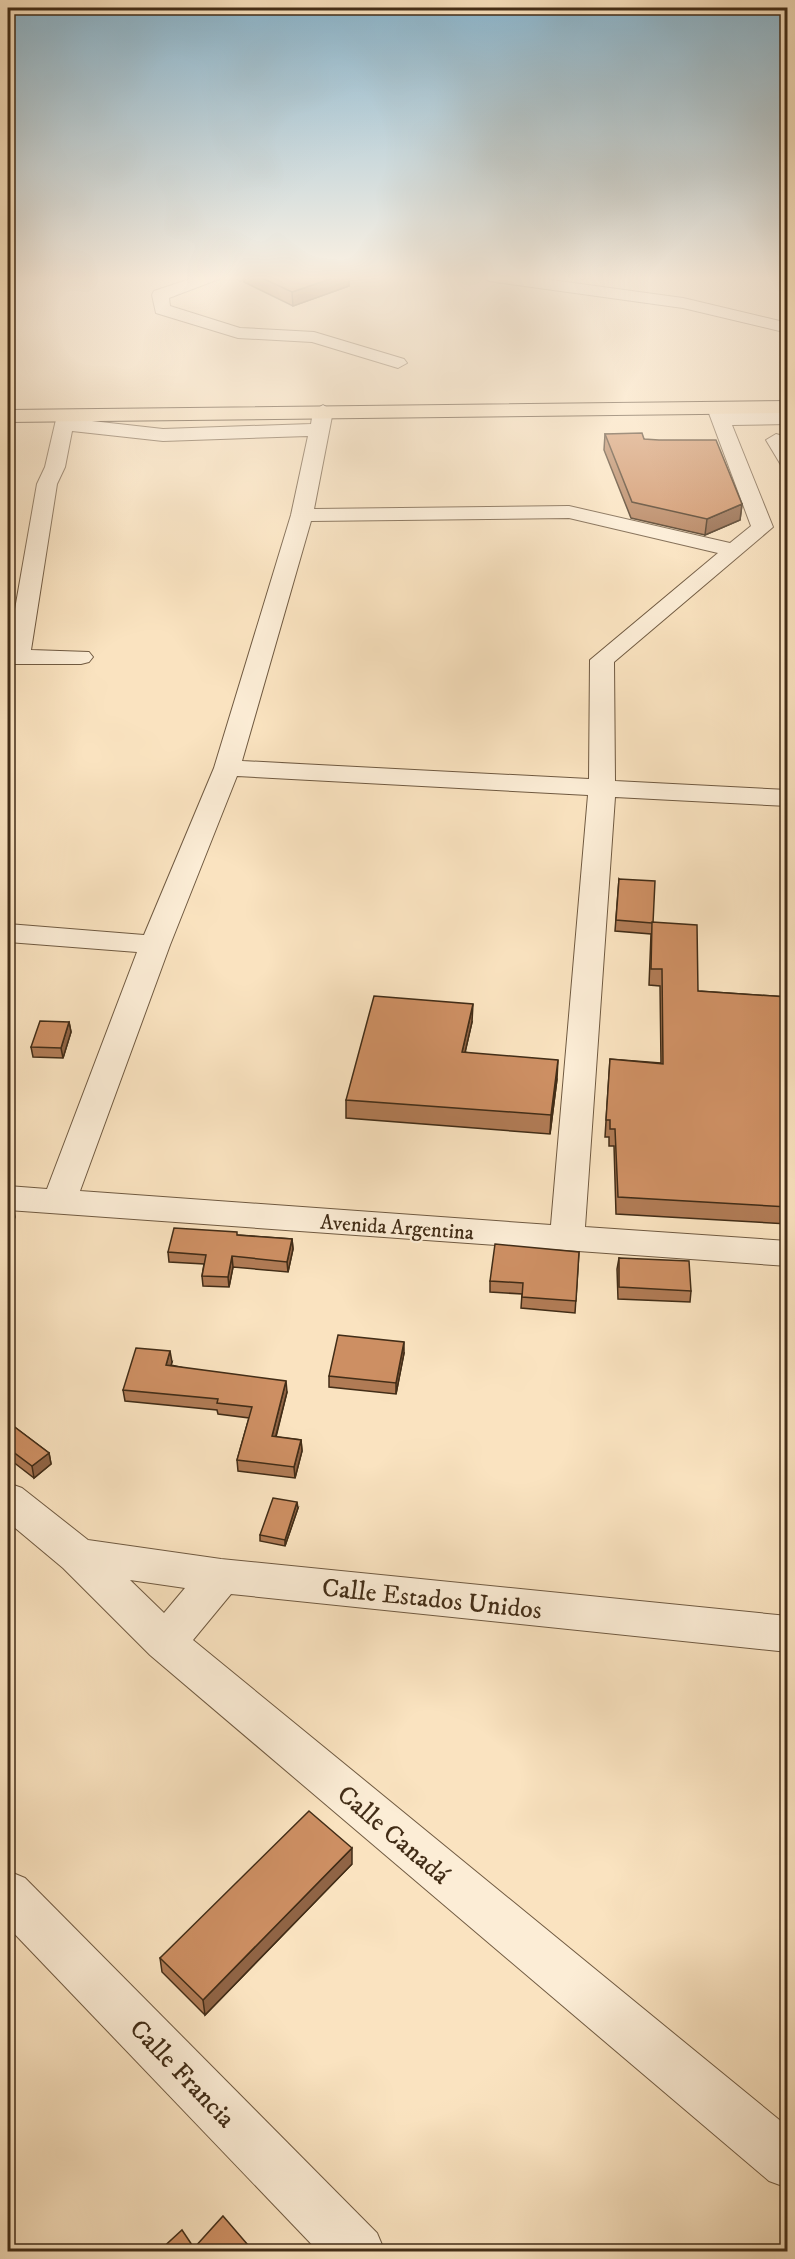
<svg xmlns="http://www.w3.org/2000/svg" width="795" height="2259" viewBox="0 0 795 2259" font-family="'IM FELL DW Pica',serif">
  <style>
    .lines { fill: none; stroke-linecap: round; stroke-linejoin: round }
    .minor-casing { stroke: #705a41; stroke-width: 2 }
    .highway-casing { stroke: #422d17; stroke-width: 2 }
    .minor { fill: #fcedd6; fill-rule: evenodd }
    .highway { fill: #fae3c0; fill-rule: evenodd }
    .wall { fill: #b07b55; stroke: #422d17; stroke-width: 1.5 }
    .shaded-wall { fill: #906445; stroke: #422d17; stroke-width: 1.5 }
    .building { fill: #cd8f63; stroke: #422d17; stroke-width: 1.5 }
    .labels { text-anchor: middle; stroke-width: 4.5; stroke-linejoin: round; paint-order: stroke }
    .street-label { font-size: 21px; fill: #422d17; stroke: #fcedd6 }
    .near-street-label { font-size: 26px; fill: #422d17; stroke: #fcedd6 }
  </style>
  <rect width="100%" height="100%" fill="#fae3c0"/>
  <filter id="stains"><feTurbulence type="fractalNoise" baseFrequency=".00333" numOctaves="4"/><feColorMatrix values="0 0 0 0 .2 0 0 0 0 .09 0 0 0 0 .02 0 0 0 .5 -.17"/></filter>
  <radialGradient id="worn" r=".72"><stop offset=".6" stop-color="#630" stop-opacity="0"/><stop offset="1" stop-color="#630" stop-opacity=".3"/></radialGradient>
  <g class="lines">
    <g class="minor-casing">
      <g id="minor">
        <polygon points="199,276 221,276 219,279 169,298 170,306 240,328 314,332 404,359 407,363 398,368 312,342 238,338 156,313 152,295 154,291"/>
        <polygon points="231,276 249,276 241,281"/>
        <polygon points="481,276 522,276 683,298 788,323 788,333 683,308 489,281"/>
        <path d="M 716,402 L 723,404 L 728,413 L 788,412 L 788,424 L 732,425 L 773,527 L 614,662 L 615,781 L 788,790 L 788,806 L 615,797 L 585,1227 L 788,1241 L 788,1266 L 8,1210 L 8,1186 L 47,1189 L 137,952 L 8,942 L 8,924 L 144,935 L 214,768 L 291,515 L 308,436 L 163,441 L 72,431 L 65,467 L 57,484 L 31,650 L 89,652 L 93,657 L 89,662 L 81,664 L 8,664 L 8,649 L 37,484 L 45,467 L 58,411 L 72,411 L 74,419 L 163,429 L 311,424 L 313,411 L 323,405 L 333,411 L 314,509 L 569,506 L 730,543 L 751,526 L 707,408 ZM 569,518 L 718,553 L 590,660 L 589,779 L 242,761 L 311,521 ZM 237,776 L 588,795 L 551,1225 L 80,1191 L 170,945 Z"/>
        <polygon points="776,434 783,436 788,443 788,467 781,465 766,440"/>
        <path d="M 8,1483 L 22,1488 L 88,1540 L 221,1559 L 788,1616 L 788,1652 L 231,1594 L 193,1640 L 788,2127 L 788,2188 L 769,2181 L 150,1655 L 63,1568 L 8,1522 ZM 130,1580 L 185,1588 L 164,1613 Z"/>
        <polygon points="8,1871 25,1878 377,2233 385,2252 319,2252 8,1927"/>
      </g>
    </g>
    <g class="highway-casing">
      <polygon id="highway" points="788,401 788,413 8,422 8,410"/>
    </g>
    <use href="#minor" class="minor"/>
    <use href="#highway" class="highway"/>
  </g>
  <g class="wall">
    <polygon points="243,276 349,276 349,286 293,306 244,282"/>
    <polygon points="572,276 593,276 583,279"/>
    <polygon points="605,434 644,439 742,504 740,520 705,535 631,518 604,450"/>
    <polygon points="619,879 653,923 698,991 788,997 788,1224 616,1214 614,1146 609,1146 609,1137 605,1137 610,1059 661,1063 660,986 649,985 651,934 615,931"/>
    <polygon points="69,1022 71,1032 63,1058 33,1057 31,1047"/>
    <polygon points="472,1022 465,1052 557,1079 550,1134 346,1118 346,1100"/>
    <polygon points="238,1235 292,1239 293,1249 288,1272 233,1267 229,1287 203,1286 202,1276 204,1264 169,1262 168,1252"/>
    <polygon points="579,1252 575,1313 521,1308 522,1294 490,1292 490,1281"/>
    <polygon points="619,1258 691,1291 690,1302 618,1299 617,1269"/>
    <polygon points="404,1353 396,1394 329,1387 329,1376"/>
    <polygon points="172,1362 171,1365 287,1392 276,1437 301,1440 302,1451 295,1478 238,1471 237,1460 249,1418 218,1414 217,1410 125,1401 123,1390"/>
    <polygon points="8,1422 49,1453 51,1464 34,1478 8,1458"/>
    <polygon points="298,1508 285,1546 260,1541 260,1535"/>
    <polygon points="352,1864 205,2015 162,1972 160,1958"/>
  </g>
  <g class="shaded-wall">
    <polygon points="339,276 349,276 349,286 293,306 292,292"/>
    <polygon points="583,276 593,276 583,279"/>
    <polygon points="742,504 740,520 705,535 707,519"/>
    <polygon points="473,1004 472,1022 461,1070 462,1052"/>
    <polygon points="69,1022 71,1032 63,1058 61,1048"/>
    <polygon points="558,1060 557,1079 550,1134 551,1115"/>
    <polygon points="13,1206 15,1217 8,1237 8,1220"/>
    <polygon points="292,1239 293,1249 288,1272 287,1262"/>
    <polygon points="232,1256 233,1267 229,1287 228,1277"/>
    <polygon points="404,1342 404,1353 396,1394 396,1383"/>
    <polygon points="170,1351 172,1362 168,1376 166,1365"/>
    <polygon points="286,1381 287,1392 273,1447 272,1436"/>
    <polygon points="301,1440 302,1451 295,1478 294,1467"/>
    <polygon points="49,1453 51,1464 34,1478 32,1466"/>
    <polygon points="297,1502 298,1508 285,1546 285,1540"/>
    <polygon points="352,1848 352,1864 205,2015 203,2000"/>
  </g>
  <g class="building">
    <polygon points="258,276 339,276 292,292"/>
    <polygon points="642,433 644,439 659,440 716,440 742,504 707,519 632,502 605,434"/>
    <polygon points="619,879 655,881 653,923 652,923 616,920"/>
    <polygon points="652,922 697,925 698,991 788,997 788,1207 618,1197 615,1129 610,1129 610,1120 606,1120 610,1059 663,1064 662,969 651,969"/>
    <polygon points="374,996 473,1004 462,1052 558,1060 551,1115 346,1100"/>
    <polygon points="40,1021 69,1022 61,1048 31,1047"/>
    <polygon points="8,1206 13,1206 8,1220"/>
    <polygon points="174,1228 237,1232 237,1235 292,1239 287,1262 232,1256 228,1277 202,1276 206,1255 168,1252"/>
    <polygon points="495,1244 579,1252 576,1301 522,1297 523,1283 490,1281"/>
    <polygon points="619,1258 689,1261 691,1291 619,1287"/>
    <polygon points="338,1335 404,1342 396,1383 329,1376"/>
    <polygon points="136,1348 170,1351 166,1365 286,1381 272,1436 301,1440 294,1467 237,1460 252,1407 217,1403 218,1399 123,1390"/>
    <polygon points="8,1422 49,1453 32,1466 8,1448"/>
    <polygon points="273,1498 297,1502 285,1540 260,1535"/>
    <polygon points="309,1811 352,1848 203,2000 160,1958"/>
    <polygon points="223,2216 254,2252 158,2252 182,2230 194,2248"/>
  </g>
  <linearGradient id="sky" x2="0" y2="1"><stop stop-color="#8ab8d2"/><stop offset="0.47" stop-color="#fdf2e3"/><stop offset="1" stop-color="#fdf2e3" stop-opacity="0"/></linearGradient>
  <rect width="795" height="592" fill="url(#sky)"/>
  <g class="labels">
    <g class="street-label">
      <text transform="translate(397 1227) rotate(4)" y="7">Avenida Argentina</text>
    </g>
    <g class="near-street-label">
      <text transform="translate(432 1598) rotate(6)" y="9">Calle Estados Unidos</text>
      <text transform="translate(394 1834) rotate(40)" y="9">Calle Canadá</text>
      <text transform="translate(183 2073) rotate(46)" y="9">Calle Francia</text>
    </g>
  </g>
  <rect width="795" height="2259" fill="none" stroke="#fae3c0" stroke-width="30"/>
  <rect x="9" y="9" width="777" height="2241" fill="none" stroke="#422d17" stroke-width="3"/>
  <rect x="15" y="15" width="765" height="2229" fill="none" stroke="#422d17" stroke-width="1.5"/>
  <rect width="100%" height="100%" filter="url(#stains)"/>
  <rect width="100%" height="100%" fill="url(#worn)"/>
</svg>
